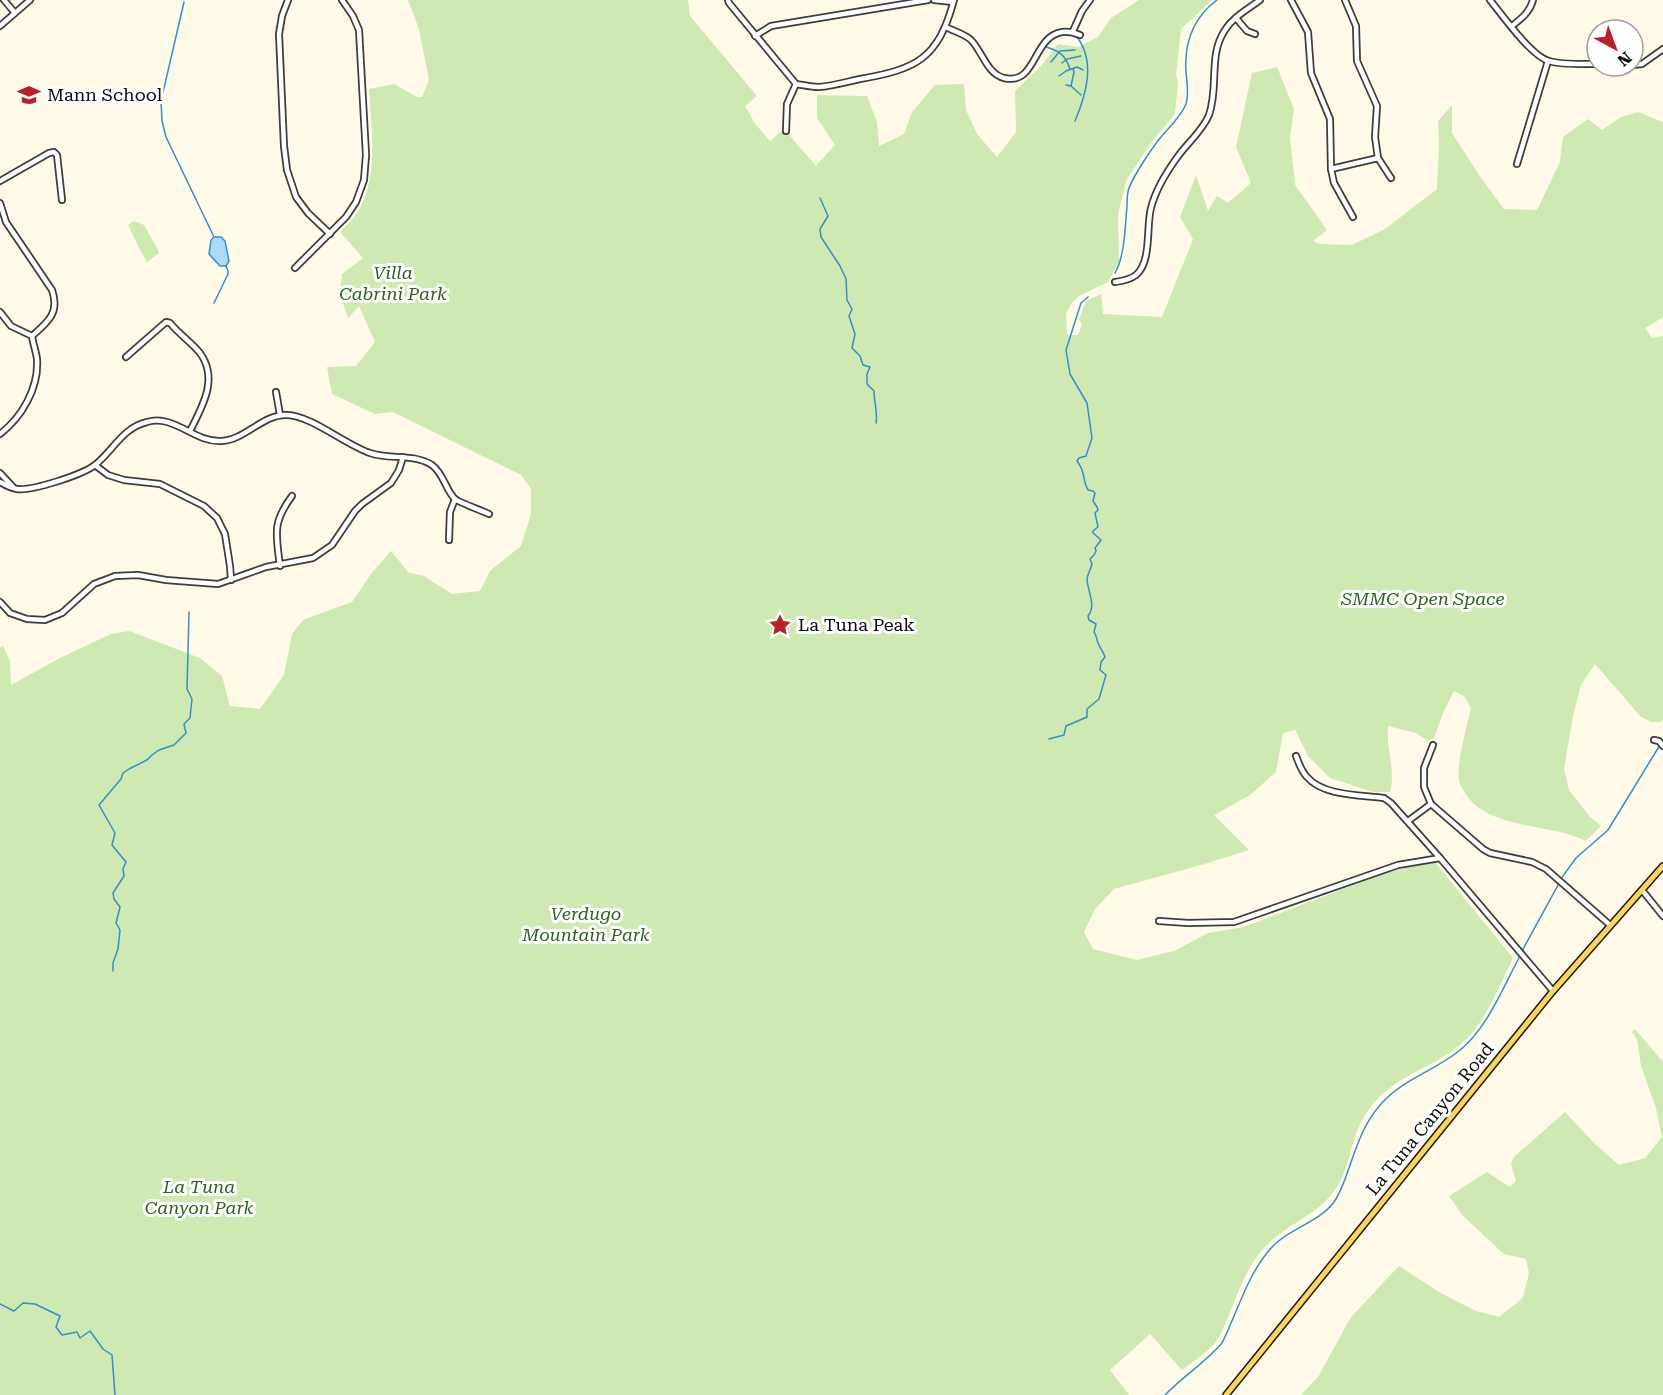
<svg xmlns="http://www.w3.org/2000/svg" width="1663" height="1395" viewBox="0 0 1663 1395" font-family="'Roboto Serif',serif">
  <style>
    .green { fill: #cee9b1 }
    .water { fill: #abdbf7; stroke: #3090d0; stroke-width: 1.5 }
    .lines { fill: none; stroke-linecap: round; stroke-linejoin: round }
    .stream { stroke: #3090d0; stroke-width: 1.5 }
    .minor-casing { stroke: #3d3d3d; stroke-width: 8 }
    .major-casing { stroke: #1b1b1b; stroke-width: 8 }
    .minor { stroke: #fff; stroke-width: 4.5 }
    .major { stroke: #fcd55a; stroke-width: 5 }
    .labels { text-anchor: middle; stroke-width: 6; stroke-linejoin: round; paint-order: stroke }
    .poi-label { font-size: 18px; fill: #0a0a0a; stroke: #fff; text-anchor: start }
    .park-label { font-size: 18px; font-style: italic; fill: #29621a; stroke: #fff }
    .street-label { font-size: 18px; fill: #0a0a0a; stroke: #fff }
  </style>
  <rect width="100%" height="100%" fill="#fffae7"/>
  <g class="green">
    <path d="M 408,0 L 688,0 L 690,16 L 757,96 L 745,106 L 756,125 L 770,141 L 784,129 L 816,166 L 835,145 L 817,118 L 817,95 L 867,96 L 877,122 L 879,146 L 904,134 L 912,112 L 935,85 L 964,84 L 966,110 L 977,134 L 997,157 L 1016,132 L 1015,91 L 1041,66 L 1058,44 L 1078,47 L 1098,37 L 1111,18 L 1139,0 L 1212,0 L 1181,29 L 1176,75 L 1178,82 L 1175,114 L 1154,139 L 1127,179 L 1118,214 L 1119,262 L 1108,282 L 1079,296 L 1071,304 L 1066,314 L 1067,335 L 1078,335 L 1082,325 L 1079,319 L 1086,301 L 1101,294 L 1103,314 L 1162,317 L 1193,239 L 1180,217 L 1196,175 L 1208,211 L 1217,196 L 1228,203 L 1251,183 L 1236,147 L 1252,73 L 1277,67 L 1294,109 L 1290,137 L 1295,185 L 1327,230 L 1313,241 L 1319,244 L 1352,245 L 1385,229 L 1437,189 L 1439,144 L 1438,121 L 1452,105 L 1452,133 L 1479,175 L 1504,209 L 1537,210 L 1560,162 L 1563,137 L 1588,119 L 1602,130 L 1621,117 L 1638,112 L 1663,122 L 1663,317 L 1645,328 L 1652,338 L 1663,336 L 1663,719 L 1661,722 L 1652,722 L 1641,717 L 1595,664 L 1581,685 L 1573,716 L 1564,769 L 1569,790 L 1590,817 L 1601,826 L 1586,841 C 1550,823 1488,830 1465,793 C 1463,789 1459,784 1459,781 C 1456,763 1467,726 1471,708 L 1464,696 L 1454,691 L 1444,711 L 1434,738 L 1428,741 L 1416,733 L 1388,726 C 1386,748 1396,772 1390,792 L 1373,792 L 1330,778 L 1308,756 L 1295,730 L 1283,733 L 1276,772 L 1250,795 L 1214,815 L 1249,850 L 1201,865 L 1114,889 L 1095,909 L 1084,932 L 1093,949 L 1137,960 L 1174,951 L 1208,933 L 1244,927 L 1382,874 L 1434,861 L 1513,958 C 1500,984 1485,1024 1462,1043 C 1430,1071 1393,1074 1367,1112 C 1351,1134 1351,1165 1337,1187 C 1318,1216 1287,1223 1264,1248 C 1246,1267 1237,1296 1227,1320 C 1223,1328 1220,1337 1214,1344 C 1205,1354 1192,1362 1182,1370 L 1150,1334 L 1110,1370 L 1129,1395 L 0,1395 L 0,648 L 3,646 L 10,661 L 11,685 L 60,658 L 111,634 L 129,631 L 200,658 L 222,676 L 230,706 L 260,709 L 284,675 L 292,634 L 303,620 L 352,602 L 371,574 L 391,551 L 409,573 L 424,576 L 452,594 L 480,591 L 490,571 L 521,546 L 531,514 L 531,489 L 521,475 L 393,412 L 375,414 L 332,394 L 327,367 L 356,366 L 375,342 L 359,306 L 348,318 L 340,295 L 342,274 L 363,258 L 340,232 C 349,223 358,214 363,202 C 378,167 371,127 369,89 L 394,84 L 417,97 L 422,97 L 429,80 L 419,29 Z"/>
    <polygon points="134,221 144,225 158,250 159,253 147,262 137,244 128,225"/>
    <polygon points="1635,1029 1663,1062 1663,1395 1301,1395 1318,1377 1351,1317 1399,1266 1439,1292 1462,1304 1476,1311 1499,1317 1523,1298 1529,1273 1526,1259 1504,1254 1463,1216 1449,1196 1487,1172 1510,1187 1516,1181 1511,1164 1514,1157 1565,1112 1595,1144 1619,1165 1645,1158 1662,1137 1656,1108 1641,1066 1637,1039 1632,1032"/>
  </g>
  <polygon class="water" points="214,237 221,237 225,241 229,261 226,266 220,266 209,254 211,240"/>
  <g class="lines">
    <g class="stream">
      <polyline points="184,2 161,101 162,121 166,137 214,237"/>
      <path d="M 1043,46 C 1058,50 1065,54 1070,69"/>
      <polyline points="1051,62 1060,51 1075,50"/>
      <polyline points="1062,63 1067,59 1081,56"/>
      <polyline points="1059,76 1066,71 1077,67 1083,70"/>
      <polyline points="1066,85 1071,86 1081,95"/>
      <polyline points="1071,86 1074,72 1073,69"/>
      <path d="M 1075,121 C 1086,95 1096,62 1077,37"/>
      <path d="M 820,198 L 828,216 L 820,229 L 821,237 L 840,266 L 846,279 L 847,300 L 852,309 L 849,316 L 855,334 L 852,348 L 860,356 L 863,365 L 870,367 L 867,374 L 867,384 L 874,391 C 874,403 878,412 876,423"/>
      <path d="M 1115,273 C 1125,256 1125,226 1127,206 C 1127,200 1127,193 1129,188 C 1134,175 1152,148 1161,137 C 1169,127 1181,117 1186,104 C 1189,94 1187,82 1186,72 C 1184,42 1193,18 1217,0"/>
      <polyline points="214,303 228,274 228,271 226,266"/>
      <path d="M 1049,739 L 1064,735 L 1066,726 L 1087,717 L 1087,709 L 1099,699 L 1106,675 L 1100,670 L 1101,662 L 1105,657 C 1103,651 1100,648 1098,643 C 1096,638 1097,636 1094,632 L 1096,624 L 1089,620 L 1088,616 C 1097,605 1087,591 1087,578 C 1088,574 1091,568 1092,564 L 1090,559 L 1094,555 L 1096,551 L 1095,548 L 1101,540 L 1093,533 L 1093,531 L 1098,527 L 1095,513 L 1098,510 L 1097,507 L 1093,501 L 1095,493 L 1093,491 L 1088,490 C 1081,478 1087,474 1077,461 L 1079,458 L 1086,456 L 1092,438 L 1087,403 L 1070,374 L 1066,350 L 1081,303 L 1088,297"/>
      <polyline points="1522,951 1563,876 1576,858 1608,830 1660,745"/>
      <polyline points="113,971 113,963 118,949 120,930 116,923 120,907 114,899 113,893 124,876 123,869 126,862 112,845 115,833 99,805 121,779 123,773 129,769 147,760 152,755 159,750 174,745 186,733 184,724 190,718 192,699 187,689 189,612"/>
      <polyline points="0,1304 14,1311 23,1303 35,1304 60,1316 56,1327 62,1335 77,1332 80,1338 90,1331 103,1349 112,1355 115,1395"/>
      <path d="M 1165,1395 C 1183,1376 1205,1363 1222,1343 C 1239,1309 1248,1271 1275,1244 C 1293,1227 1319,1222 1334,1202 C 1341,1192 1345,1180 1349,1168 C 1357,1145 1364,1123 1381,1104 C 1403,1079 1434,1071 1459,1051 C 1487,1029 1503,987 1520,956"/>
    </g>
    <g class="minor-casing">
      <g id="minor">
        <polyline points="4,0 15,13"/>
        <polyline points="288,0 282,16 279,34 284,146 287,170 296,197 308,213 330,234"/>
        <polyline points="728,0 729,3 796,84 787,104 786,131"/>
        <polyline points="934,0 953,2"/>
        <polyline points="1291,0 1308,32 1311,73 1330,119 1331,169 1334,183 1353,217"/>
        <polyline points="1345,0 1356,26 1357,61 1377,106 1375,137 1378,158 1391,178"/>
        <path d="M 1490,0 C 1502,15 1532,57 1549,61 C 1562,65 1584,64 1597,64"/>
        <polyline points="1236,18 1247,31 1255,34"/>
        <polyline points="0,26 30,0"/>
        <path d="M 1512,26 C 1521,19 1530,12 1533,0"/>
        <path d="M 946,27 C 953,31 965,34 971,40 C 982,51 987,74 1004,78 C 1037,86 1032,37 1062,32 C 1069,31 1073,32 1080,35"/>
        <polyline points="1073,31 1082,11 1090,0"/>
        <polyline points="755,36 771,26 928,0"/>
        <polyline points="1633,65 1642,64 1663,49"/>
        <path d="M 796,84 C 803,85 811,87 819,87 C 832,86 846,82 860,79 C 917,69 938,59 954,0"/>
        <polyline points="1517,164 1548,61"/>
        <polyline points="1331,169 1378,158"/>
        <polyline points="0,181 49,153 54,152 57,155 62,200"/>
        <path d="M 0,203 L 6,222 L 52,290 C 60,313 48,322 32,336"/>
        <polyline points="295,268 346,217 356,202 364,180 366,155 359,30 353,16 342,0"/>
        <path d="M 1115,282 C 1122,281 1130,280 1136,275 C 1152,262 1146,226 1151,208 C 1155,192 1166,173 1176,159 C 1186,144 1202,132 1209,115 C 1219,87 1208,55 1225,30 C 1233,17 1248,9 1260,0"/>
        <path d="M 0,312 L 11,326 L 32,336 C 33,344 36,351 37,359 C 39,388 22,417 0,434"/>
        <path d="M 126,357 L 166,322 L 170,323 C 179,334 191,342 200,353 C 219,379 202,407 190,431"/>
        <polyline points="276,392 280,415"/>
        <polyline points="95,465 108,475 124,480 160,484 204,506 217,518 225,534 230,566 231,580"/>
        <polyline points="0,473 13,487"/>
        <path d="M 0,482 C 5,485 10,488 17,489 C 32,491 82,475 95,465 C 113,451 122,428 147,422 C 174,414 194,442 220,441 C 245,441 262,414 287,415 C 312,416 344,444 370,453 C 389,460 413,453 432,465 C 444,474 446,491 455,499 C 460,503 481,510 489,514"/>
        <polyline points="449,540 450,512 455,499"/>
        <path d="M 280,566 C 276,534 272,523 292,496"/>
        <polyline points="0,602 10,613 27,619 45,620 62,613 94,584 115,576 138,575 166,580 218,584 266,567 313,558 332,545 355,511 362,504 391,483 399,470 403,457"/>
        <polyline points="1654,740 1659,741 1663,746"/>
        <polyline points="1433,745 1424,768 1424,787 1431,804 1483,849 1490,853 1532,862 1546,869 1610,925"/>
        <path d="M 1296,756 C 1299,763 1301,771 1307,777 C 1323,796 1361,795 1384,798 L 1391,803 L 1440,858 L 1553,991"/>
        <polyline points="1408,821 1431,804"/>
        <polyline points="1642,890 1663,916"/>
        <polyline points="1159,921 1188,923 1234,922 1398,865 1440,858"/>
      </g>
    </g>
    <g class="major-casing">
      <polyline id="major" points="1226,1395 1553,991 1663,866"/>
    </g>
    <use href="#minor" class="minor"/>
    <use href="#major" class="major"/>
  </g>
  <defs>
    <g id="school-bare" transform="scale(1.8)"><path d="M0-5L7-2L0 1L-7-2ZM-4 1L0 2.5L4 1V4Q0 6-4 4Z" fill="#bc2027" stroke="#fff" stroke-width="2.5" paint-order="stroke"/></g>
    <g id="sight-bare" transform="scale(1.8)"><path d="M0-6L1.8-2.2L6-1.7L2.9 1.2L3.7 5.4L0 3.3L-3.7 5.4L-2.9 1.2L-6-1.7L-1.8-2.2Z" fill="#bc2027" stroke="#fff" stroke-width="2.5" paint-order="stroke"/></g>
  </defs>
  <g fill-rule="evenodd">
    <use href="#school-bare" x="29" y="95"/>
    <use href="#sight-bare" x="780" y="625"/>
  </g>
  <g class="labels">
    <g class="poi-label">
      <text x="47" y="101">Mann School</text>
      <text x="798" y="631">La Tuna Peak</text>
    </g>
    <g class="park-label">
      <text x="393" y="279">Villa<tspan x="393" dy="21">Cabrini Park</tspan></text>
      <text x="1423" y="605">SMMC Open Space</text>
      <text x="586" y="920">Verdugo<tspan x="586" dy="21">Mountain Park</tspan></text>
      <text x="199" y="1193">La Tuna<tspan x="199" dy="21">Canyon Park</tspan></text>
    </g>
    <g class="street-label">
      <text transform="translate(1430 1119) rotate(-51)" y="6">La Tuna Canyon Road</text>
    </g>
  </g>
  <g transform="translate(1615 48) rotate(139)"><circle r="28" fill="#ffffff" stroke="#9d9d9d" stroke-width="1.5"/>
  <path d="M0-4.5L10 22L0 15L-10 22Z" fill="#bc2027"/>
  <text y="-9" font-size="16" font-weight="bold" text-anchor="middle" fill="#0a0a0a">N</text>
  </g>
</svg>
